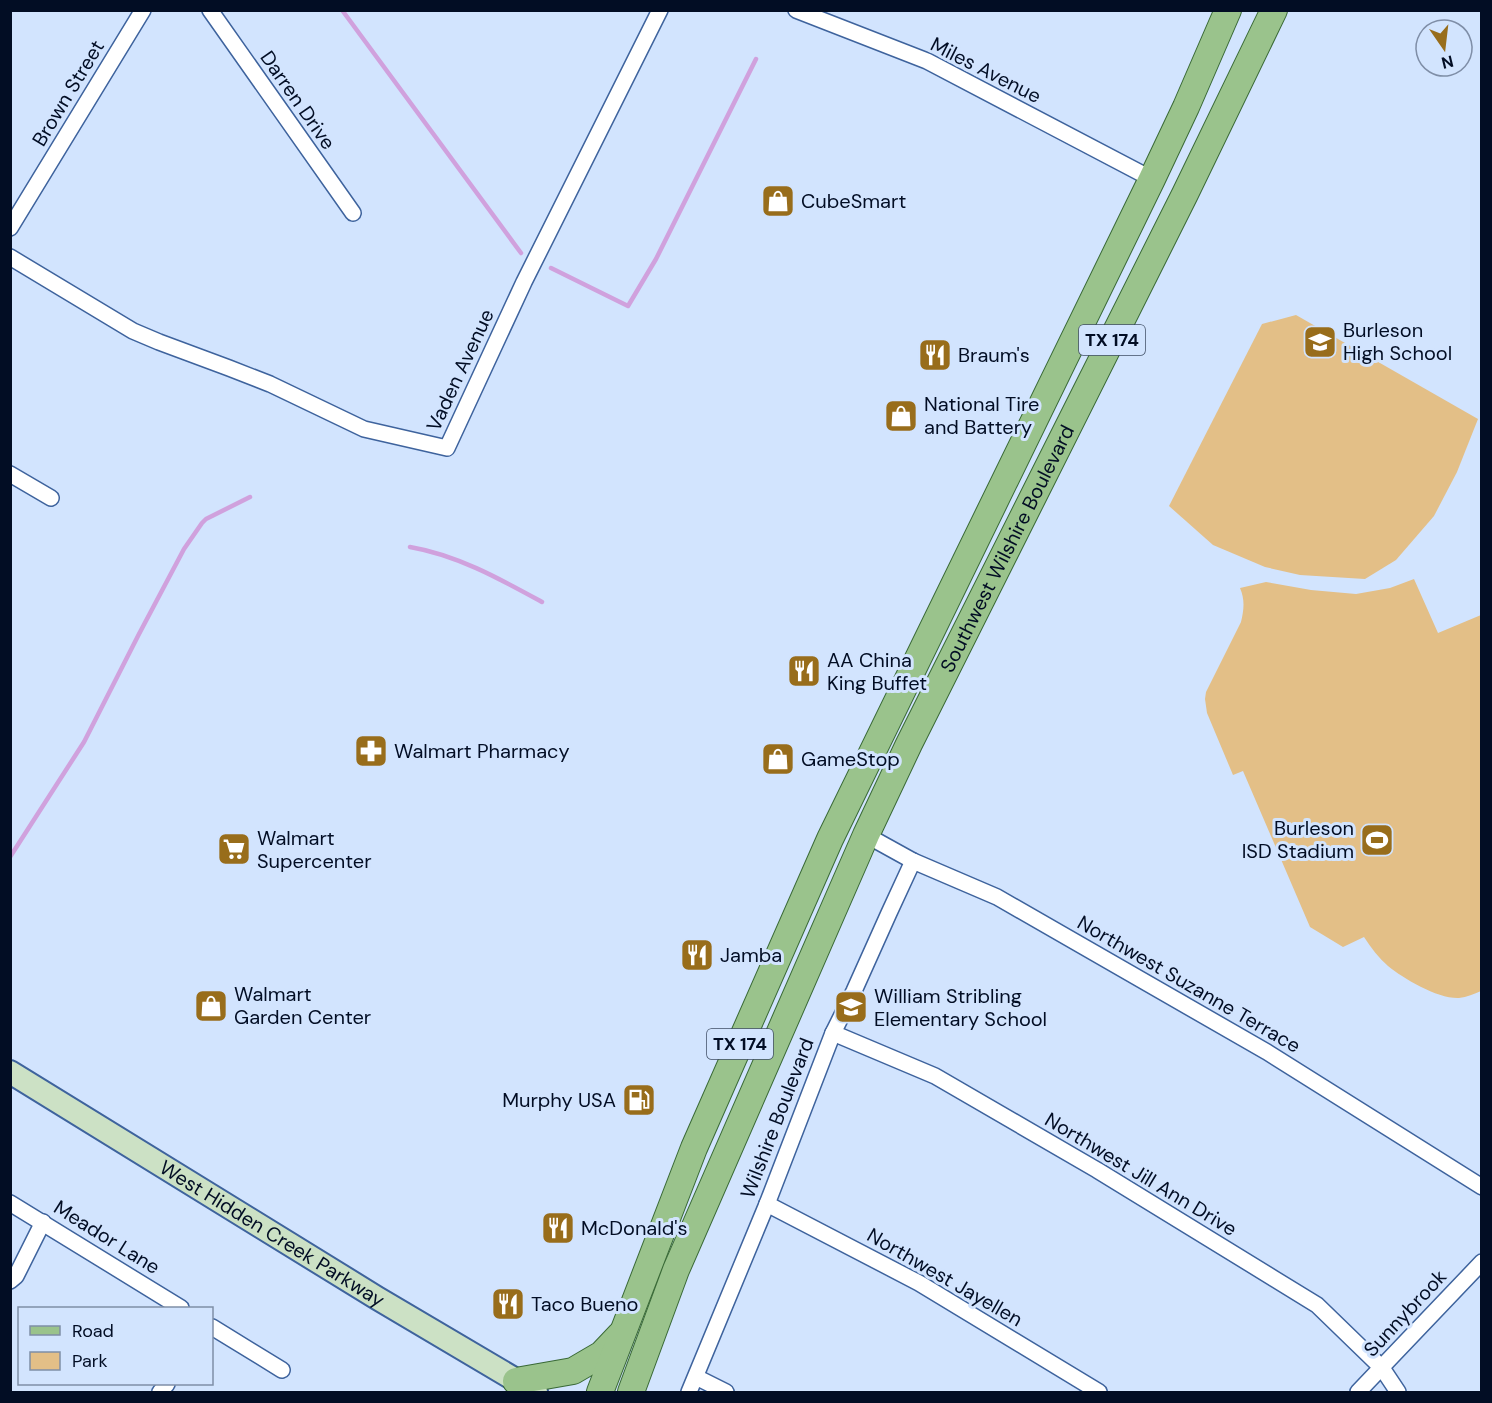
<svg xmlns="http://www.w3.org/2000/svg" width="1492" height="1403" viewBox="0 0 1492 1403" font-family="'DM Sans',sans-serif">
  <style>
    .green { fill: #e3bf87 }
    .lines { fill: none; stroke-linecap: round; stroke-linejoin: round }
    .stream { stroke: #d0a1dd; stroke-width: 4.5 }
    .street-casing { stroke: #3e639d; stroke-width: 18 }
    .secondary-casing { stroke: #3e639d; stroke-width: 26 }
    .primary-casing { stroke: #396936; stroke-width: 28 }
    .street { stroke: #fff; stroke-width: 15 }
    .secondary { stroke: #cce1c5; stroke-width: 22 }
    .primary { stroke: #9ac38c; stroke-width: 26 }
    .labels { text-anchor: middle; stroke-width: 6; stroke-linejoin: round; paint-order: stroke }
    .shield { fill: #d2e4fe; stroke: #404e65; stroke-width: 1.5 }
    .shield-label { font-size: 18px; font-weight: bold; fill: #020d24 }
    .street-label { font-size: 20px; fill: #020d24; stroke: #d2e4fe }
    .poi-label { font-size: 20px; fill: #020d24; stroke: #d2e4fe; text-anchor: start }
  </style>
  <rect width="100%" height="100%" fill="#d2e4fe"/>
  <g class="green">
    <polygon points="1296,315 1478,419 1457,472 1434,516 1396,560 1365,579 1300,575 1265,567 1213,545 1169,506 1262,324"/>
    <path d="M 1414,579 L 1438,633 L 1481,615 L 1481,991 C 1474,994 1467,997 1459,998 C 1438,999 1404,979 1388,966 C 1379,958 1371,948 1364,937 L 1343,947 L 1310,927 L 1243,771 L 1233,775 L 1207,713 L 1205,699 L 1206,692 L 1241,622 C 1244,609 1245,600 1240,588 L 1266,582 L 1311,590 L 1356,594 L 1390,588 Z"/>
  </g>
  <g class="lines">
    <g class="stream">
      <polyline points="342,10 521,253"/>
      <polyline points="551,268 628,306 656,259 756,59"/>
      <path d="M 410,547 C 457,555 500,579 542,602"/>
      <polyline points="10,857 84,742 139,634 184,549 202,523 206,519 250,497"/>
    </g>
    <g class="street-casing">
      <g id="street">
        <polyline points="210,10 353,213"/>
        <polyline points="796,10 927,61 1152,179"/>
        <polyline points="10,228 143,10"/>
        <polyline points="10,257 133,331 159,342 229,368 270,384 364,429 447,448 524,282 660,10"/>
        <polyline points="10,474 51,498"/>
        <polyline points="866,835 913,861 997,897 1267,1052 1482,1187"/>
        <polyline points="833,1033 935,1076 1097,1170 1317,1305 1382,1368 1398,1392"/>
        <polyline points="10,1203 181,1308"/>
        <polyline points="767,1204 919,1283 1099,1392"/>
        <polyline points="10,1281 16,1276 43,1222"/>
        <polyline points="212,1327 282,1370"/>
        <polyline points="696,1377 726,1392"/>
        <polyline points="160,1392 167,1384"/>
        <polyline points="689,1392 767,1204 833,1033 854,991 889,913 913,861"/>
        <polyline points="1358,1392 1482,1262"/>
      </g>
    </g>
    <g class="secondary-casing">
      <g id="secondary">
        <path id="s1" d="M 10,1072 L 377,1298 L 536,1392"/>
      </g>
    </g>
    <g class="primary-casing">
      <g id="primary">
        <polyline points="516,1381 573,1371 602,1354 620,1335"/>
        <polyline points="600,1392 694,1148 830,839 1152,179 1186,107 1228,10"/>
        <path id="s2" d="M 631,1392 L 676,1270 L 866,835 L 909,744 L 1185,194 L 1274,10"/>
      </g>
    </g>
    <use href="#street" class="street"/>
    <use href="#secondary" class="secondary"/>
    <use href="#primary" class="primary"/>
  </g>
  <defs>
    <g id="shop-square" transform="scale(1.725)"><rect x="-9" y="-9" width="18" height="18" rx="4" fill="#986d1b" stroke="#d2e4fe"/><path d="M-5-2.5h2.3a2.7 3.5 0 0 1 5.4 0H5L5.5 6h-11ZM-1.5-2.5h3a1.5 2.3 0 0 0-3 0Z" fill="#fff"/></g>
    <g id="school-square" transform="scale(1.725)"><rect x="-9" y="-9" width="18" height="18" rx="4" fill="#986d1b" stroke="#d2e4fe"/><path d="M0-5L7-2L0 1L-7-2ZM-4 1L0 2.5L4 1V4Q0 6-4 4Z" fill="#fff"/></g>
    <g id="restaurant-square" transform="scale(1.725)"><rect x="-9" y="-9" width="18" height="18" rx="4" fill="#986d1b" stroke="#d2e4fe"/><path d="M-5-6h1v4h1v-4h1v4h1v-4h1v5L-1.5 .5V6h-2V.5L-5-1ZM5-6V6H3V1.5H1.5Q1.5-4 5-6Z" fill="#fff"/></g>
    <g id="pharmacy-square" transform="scale(1.725)"><rect x="-9" y="-9" width="18" height="18" rx="4" fill="#986d1b" stroke="#d2e4fe"/><path d="M-2-6h4v4h4v4h-4v4h-4v-4h-4v-4h4Z" fill="#fff"/></g>
    <g id="stadium-square" transform="scale(1.725)"><rect x="-9" y="-9" width="18" height="18" rx="4" fill="#986d1b" stroke="#d2e4fe"/><path d="M0-5a6.5 5 0 1 0 0 10a6.5 5 0 1 0 0-10ZM-3.5-1.8h7v3.6h-7Z" fill="#fff"/></g>
    <g id="supermarket-square" transform="scale(1.725)"><rect x="-9" y="-9" width="18" height="18" rx="4" fill="#986d1b" stroke="#d2e4fe"/><path d="M-6-5.5h2.5l.6 2H6L4.5 2H-2.5L-4.4-4H-6ZM-1.5 3.2a1.3 1.3 0 1 0 .1 0ZM3 3.2a1.3 1.3 0 1 0 .1 0Z" fill="#fff"/></g>
    <g id="fuel-square" transform="scale(1.725)"><rect x="-9" y="-9" width="18" height="18" rx="4" fill="#986d1b" stroke="#d2e4fe"/><path d="M-5.5-6h7V0h2V4h1.3V-2.5L3-4.5l.8-.8L6-3V5H2.5V1h-1V6h-7ZM-4.2-4.7v3.2H.2V-4.7Z" fill="#fff"/></g>
  </defs>
  <g fill-rule="evenodd">
    <use href="#shop-square" x="778" y="201"/>
    <use href="#school-square" x="1320" y="342"/>
    <use href="#restaurant-square" x="935" y="355"/>
    <use href="#shop-square" x="901" y="416"/>
    <use href="#restaurant-square" x="804" y="671"/>
    <use href="#pharmacy-square" x="371" y="751"/>
    <use href="#shop-square" x="778" y="759"/>
    <use href="#stadium-square" x="1377" y="840"/>
    <use href="#supermarket-square" x="234" y="849"/>
    <use href="#restaurant-square" x="697" y="955"/>
    <use href="#shop-square" x="211" y="1006"/>
    <use href="#school-square" x="851" y="1007"/>
    <use href="#fuel-square" x="639" y="1100"/>
    <use href="#restaurant-square" x="558" y="1228"/>
    <use href="#restaurant-square" x="508" y="1304"/>
  </g>
  <g class="labels">
    <g class="shield">
      <rect x="1079" y="325" width="66" height="30" rx="4.5"/>
      <rect x="707" y="1029" width="66" height="30" rx="4.5"/>
    </g>
    <g class="shield-label">
      <text x="1112" y="346">TX 174</text>
      <text x="740" y="1050">TX 174</text>
    </g>
    <g class="street-label">
      <text transform="translate(986 70) rotate(27)" y="7">Miles Avenue</text>
      <text transform="translate(68 93) rotate(-59)" y="7">Brown Street</text>
      <text transform="translate(298 100) rotate(55)" y="7">Darren Drive</text>
      <text transform="translate(460 370) rotate(-65)" y="7">Vaden Avenue</text>
      <text dy="7" stroke="none"><textPath href="#s2" startOffset="924">Southwest Wilshire Boulevard</textPath></text>
      <text transform="translate(1189 984) rotate(30)" y="7">Northwest Suzanne Terrace</text>
      <text transform="translate(777 1118) rotate(-69)" y="7">Wilshire Boulevard</text>
      <text transform="translate(1141 1174) rotate(31)" y="7">Northwest Jill Ann Drive</text>
      <text dy="7" stroke="none"><textPath href="#s1" startOffset="308">West Hidden Creek Parkway</textPath></text>
      <text transform="translate(107 1237) rotate(32)" y="7">Meador Lane</text>
      <text transform="translate(945 1277) rotate(30)" y="7">Northwest Jayellen</text>
      <text transform="translate(1405 1313) rotate(-47)" y="7">Sunnybrook</text>
    </g>
    <g class="poi-label">
      <text x="801" y="208">CubeSmart</text>
      <text x="1343" y="337">Burleson<tspan x="1343" dy="23">High School</tspan></text>
      <text x="958" y="362">Braum's</text>
      <text x="924" y="411">National Tire<tspan x="924" dy="23">and Battery</tspan></text>
      <text x="827" y="667">AA China<tspan x="827" dy="23">King Buffet</tspan></text>
      <text x="394" y="758">Walmart Pharmacy</text>
      <text x="801" y="766">GameStop</text>
      <text x="1354" y="835" text-anchor="end">Burleson<tspan x="1354" dy="23">ISD Stadium</tspan></text>
      <text x="257" y="845">Walmart<tspan x="257" dy="23">Supercenter</tspan></text>
      <text x="720" y="962">Jamba</text>
      <text x="234" y="1001">Walmart<tspan x="234" dy="23">Garden Center</tspan></text>
      <text x="874" y="1003">William Stribling<tspan x="874" dy="23">Elementary School</tspan></text>
      <text x="616" y="1107" text-anchor="end">Murphy USA</text>
      <text x="581" y="1235">McDonald's</text>
      <text x="531" y="1311">Taco Bueno</text>
    </g>
  </g>
  <rect width="1492" height="1403" fill="none" stroke="#020d24" stroke-width="24"/>
  <rect x="18" y="1307" width="195" height="78" fill="#d2e4fe" stroke="#7f8ea7" stroke-width="1.5"/>
  <rect x="30" y="1326" width="30" height="9" fill="#9ac38c" stroke="#7f8ea7" stroke-width="1.5"/>
  <text x="72" y="1337" font-size="18" fill="#020d24">Road</text>
  <rect x="30" y="1352" width="30" height="18" fill="#e3bf87" stroke="#7f8ea7" stroke-width="1.5"/>
  <text x="72" y="1367" font-size="18" fill="#020d24">Park</text>
  <g transform="translate(1444 48) rotate(166)"><circle r="28" fill="#d2e4fe" stroke="#7f8ea7" stroke-width="1.5"/>
  <path d="M0-4.5L10 22L0 15L-10 22Z" fill="#986d1b"/>
  <text y="-9" font-size="16" font-weight="bold" text-anchor="middle" fill="#020d24">N</text>
  </g>
</svg>
